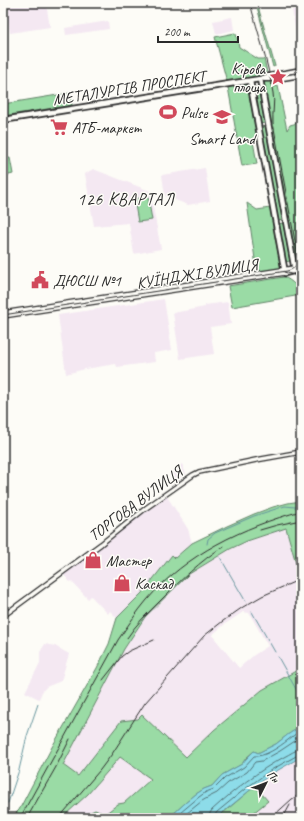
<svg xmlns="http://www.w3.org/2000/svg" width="304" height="821" viewBox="0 0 304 821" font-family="Caveat,sans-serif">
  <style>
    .built { fill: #f4e8f2; fill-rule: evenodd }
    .green { fill: #9adba5; stroke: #628368 }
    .water { fill: #8ddce9; stroke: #66959d }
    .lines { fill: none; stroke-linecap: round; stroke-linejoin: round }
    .shore { stroke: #527277; stroke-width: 1 }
    .stream { stroke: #66959d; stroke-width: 1 }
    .secondary-casing { stroke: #2b2b2b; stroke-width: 6 }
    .primary-casing { stroke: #2b2b2b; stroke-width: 7 }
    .highway-casing { stroke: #2b2b2b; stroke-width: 8 }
    .secondary { stroke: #fdfcf7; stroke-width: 3.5 }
    .primary { stroke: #fdfcf7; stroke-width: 4 }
    .highway { stroke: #fdfcf7; stroke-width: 4.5 }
    .tram { stroke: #2b2b2b; stroke-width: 1 }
    .rail { stroke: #2b2b2b; stroke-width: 1 }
    .labels { text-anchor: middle; stroke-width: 3; stroke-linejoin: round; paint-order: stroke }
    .poi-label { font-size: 16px; fill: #2b2b2b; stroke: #fdfcf7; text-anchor: start }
    .street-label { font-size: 16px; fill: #2b2b2b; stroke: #fdfcf7 }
    .neighbourhood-label { font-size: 17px; letter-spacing: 1px; fill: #2b2b2b; stroke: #fdfcf7 }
  </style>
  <rect width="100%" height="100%" fill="#fdfcf7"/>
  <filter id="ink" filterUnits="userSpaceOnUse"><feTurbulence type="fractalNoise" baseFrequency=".025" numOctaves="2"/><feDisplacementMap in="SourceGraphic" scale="8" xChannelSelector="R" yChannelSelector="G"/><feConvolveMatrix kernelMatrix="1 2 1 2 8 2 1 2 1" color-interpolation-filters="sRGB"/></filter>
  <g filter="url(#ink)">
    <g class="built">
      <polygon points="5,3 46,3 50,27 10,33"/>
      <polygon points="291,3 301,3 301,34 296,34"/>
      <polygon points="232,17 234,30 216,34 213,21"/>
      <polygon points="108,21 109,29 66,35 65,28"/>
      <polygon points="205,168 210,201 188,205 165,196 162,175"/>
      <polygon points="93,169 150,191 161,249 134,254 129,223 94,226 85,174"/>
      <polygon points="164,299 172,350 154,353 155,362 117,367 116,364 85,369 66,374 58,315"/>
      <polygon points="228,302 231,324 210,327 214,354 180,359 173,313 205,307 205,305"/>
      <polygon points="182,464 186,474 176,480 170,472"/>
      <polygon points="166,495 188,529 192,543 175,558 172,555 142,593 117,618 110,611 108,614 91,596 88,599 71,581 70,582 63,574"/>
      <path d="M 286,528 L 301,581 L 301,668 L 262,690 L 214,730 L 186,757 L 138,719 L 121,721 L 77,777 L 63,765 L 124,649 L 145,617 L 189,574 L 230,549 L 247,541 ZM 243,612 L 249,613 L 268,646 L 254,655 L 239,668 L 212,635 L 225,624 Z"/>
      <polygon points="45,644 55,646 69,654 61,681 46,687 42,692 39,699 25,692 40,663 40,652"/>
      <polygon points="120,757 151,778 124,803 118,804 105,814 95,810 78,818 68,818 65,815 88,794"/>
      <polygon points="301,757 301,818 247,818 268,801 255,786 273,773"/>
    </g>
    <g class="green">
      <polygon points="256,3 257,3 275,66 273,67"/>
      <polygon points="235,33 236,34 239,47 258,59 264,59 267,73 265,75 227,82 215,37"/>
      <path d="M 273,81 L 274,87 L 278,86 L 287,130 L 290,125 L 301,122 L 301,130 C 295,136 298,145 301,152 L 301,264 L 301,262 L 298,263 L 295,261 L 262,82 Z"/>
      <polygon points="247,84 258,140 253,141 257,164 242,166 228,87"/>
      <polygon points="258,87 265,123 260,124 254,88"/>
      <polygon points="70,93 72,105 3,116 3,104"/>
      <polygon points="266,126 283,220 278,221 261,127"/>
      <polygon points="10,158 13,174 5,176 3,159"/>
      <polygon points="148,197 152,220 138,222 134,199"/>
      <polygon points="247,203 257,210 270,208 281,269 257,273"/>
      <polygon points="283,223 290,261 285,262 278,224"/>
      <path d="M 284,277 C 292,281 298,286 301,295 L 232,307 L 228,286 Z"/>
      <path d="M 301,501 L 301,581 L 286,528 L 247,541 L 230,549 L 189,574 L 145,617 L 124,649 L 63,765 L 78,776 L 121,721 L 138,719 L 142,715 L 186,757 L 214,730 L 262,690 L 301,668 L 301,673 L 297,675 L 301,683 L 301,727 C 291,731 284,738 276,744 C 270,747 264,750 258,753 L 254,751 L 246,758 L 242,764 L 222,775 L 212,786 L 204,789 L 196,794 L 184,804 L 169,818 L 78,818 L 95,810 L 105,814 L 118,804 L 124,803 L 151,779 L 120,757 L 88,794 L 65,815 L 68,818 L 11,818 L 19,810 L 52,747 L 97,668 L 109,644 L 117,618 L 142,593 L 172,555 L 175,558 L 192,543 L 227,526 L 254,514 L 273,507 L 288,503 Z"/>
      <polygon points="255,786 268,801 247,818 217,818"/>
    </g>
    <path class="water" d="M 301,727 L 301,757 L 273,773 L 260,782 L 216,818 L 169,818 L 184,804 L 196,794 L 204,789 L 212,786 L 222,775 L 242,764 L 246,759 L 254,751 L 258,753 C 264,750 270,747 276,744 C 284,738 291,731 301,727 Z"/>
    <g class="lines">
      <g class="shore">
        <path d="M 174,818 L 199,797 L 206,792 L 214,789 L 225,778 L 244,767 L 254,756 C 265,757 279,747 288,740 C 292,737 296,733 301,731"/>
        <polyline points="181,818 202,801 209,797 217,793 228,783 247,772 255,762 262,761 280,751 301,737"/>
        <path d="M 209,818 L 210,813 L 212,810 C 234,790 258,771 284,757 C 290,754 295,750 301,749"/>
        <polyline points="214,818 215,815 217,812 245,789 271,770 298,755 301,754"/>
      </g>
      <g class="stream">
        <polyline points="207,544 208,539 215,533 254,516 285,506 295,507 301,506"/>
        <polyline points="220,557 246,602"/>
        <polyline points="252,612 275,652"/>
        <polyline points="278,657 301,698"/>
        <polyline points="8,803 19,770 27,736 38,704"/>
        <polyline points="3,813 5,810"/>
      </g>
      <g class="secondary-casing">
        <g id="secondary">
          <polyline points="3,313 294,268"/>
          <polyline points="3,316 285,273"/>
          <polyline points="3,616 101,544 146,508 193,475 199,472 256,460 301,452"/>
        </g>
      </g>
      <g class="primary-casing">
        <g id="primary">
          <polyline points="260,79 269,76 301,70"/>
          <polyline points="264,79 277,79 301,75"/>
        </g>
      </g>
      <g class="highway-casing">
        <g id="highway">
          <polyline points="250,81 285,273 301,269"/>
          <polyline points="3,120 260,79 295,271"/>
        </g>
      </g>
      <use href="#secondary" class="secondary"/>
      <use href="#primary" class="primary"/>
      <use href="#highway" class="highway"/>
      <g class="tram">
        <path d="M 250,3 C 258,33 268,62 273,93 C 275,103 272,113 273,123 L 301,273"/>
        <polyline points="272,87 274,79 277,76 301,72"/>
        <polyline points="284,272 294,275 301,283"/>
        <path d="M 3,315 L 287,271 C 295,269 299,264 298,256"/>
      </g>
      <g class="rail">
        <polyline points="260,530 277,525 301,520"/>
        <path d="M 127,638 C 136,624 148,613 160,601 C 180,581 200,561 224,546"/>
        <polyline points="103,680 122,656 129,651 154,640"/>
        <path d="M 20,818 L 118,640 C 127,627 136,613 147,600 C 186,554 243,527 301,511"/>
        <polyline points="27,818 56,767 70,739"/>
        <polyline points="59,818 100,770 112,754 145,703 204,636 223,621 243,607 262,596 294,582"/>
        <polyline points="271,818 292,799 301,794"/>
        <polyline points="283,818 290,805"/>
      </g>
    </g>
  </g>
  <defs>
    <g id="sight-bare" transform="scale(1.38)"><path d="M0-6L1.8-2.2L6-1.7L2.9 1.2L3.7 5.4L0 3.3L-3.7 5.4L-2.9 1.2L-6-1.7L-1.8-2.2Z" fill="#d1495b" stroke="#fdfcf7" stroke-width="2.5" paint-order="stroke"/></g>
    <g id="stadium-bare" transform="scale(1.38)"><path d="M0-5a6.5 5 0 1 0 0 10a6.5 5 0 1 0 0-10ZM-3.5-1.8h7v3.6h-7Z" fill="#d1495b" stroke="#fdfcf7" stroke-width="2.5" paint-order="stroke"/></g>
    <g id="school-bare" transform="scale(1.38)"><path d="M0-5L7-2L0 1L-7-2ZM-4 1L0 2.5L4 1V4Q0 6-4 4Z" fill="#d1495b" stroke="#fdfcf7" stroke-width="2.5" paint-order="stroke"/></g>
    <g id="supermarket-bare" transform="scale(1.38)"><path d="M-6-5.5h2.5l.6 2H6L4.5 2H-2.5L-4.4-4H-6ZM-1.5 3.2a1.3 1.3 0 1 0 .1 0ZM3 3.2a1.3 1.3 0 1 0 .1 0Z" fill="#d1495b" stroke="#fdfcf7" stroke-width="2.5" paint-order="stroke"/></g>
    <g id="civic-bare" transform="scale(1.38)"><path d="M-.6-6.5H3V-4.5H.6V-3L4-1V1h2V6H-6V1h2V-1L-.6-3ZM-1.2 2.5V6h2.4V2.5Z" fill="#d1495b" stroke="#fdfcf7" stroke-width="2.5" paint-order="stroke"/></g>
    <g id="shop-bare" transform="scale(1.38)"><path d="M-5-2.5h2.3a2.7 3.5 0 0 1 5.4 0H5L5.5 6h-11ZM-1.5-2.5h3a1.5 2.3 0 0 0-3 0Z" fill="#d1495b" stroke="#fdfcf7" stroke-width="2.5" paint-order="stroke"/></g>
  </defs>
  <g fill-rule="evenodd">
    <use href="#sight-bare" x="278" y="77"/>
    <use href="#stadium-bare" x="168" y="112"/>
    <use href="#school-bare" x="222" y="117"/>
    <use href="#supermarket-bare" x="59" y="127"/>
    <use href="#civic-bare" x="40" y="280"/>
    <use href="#shop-bare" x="93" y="560"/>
    <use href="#shop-bare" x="122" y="583"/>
  </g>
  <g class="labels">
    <g class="poi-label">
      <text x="265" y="74" text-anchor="end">Кірова<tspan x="265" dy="18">площа</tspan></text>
      <text x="181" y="118">Pulse</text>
      <text x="72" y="133">АТБ-маркет</text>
      <text x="222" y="144" text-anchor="middle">Smart Land</text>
      <text x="53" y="286">ДЮСШ №1</text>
      <text x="106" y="566">Мастер</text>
      <text x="135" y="589">Каскад</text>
    </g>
    <g class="street-label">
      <text transform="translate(129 87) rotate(-9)" y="6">МЕТАЛУРГІВ ПРОСПЕКТ</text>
      <text transform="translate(197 273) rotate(-9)" y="6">КУЇНДЖІ ВУЛИЦЯ</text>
      <text transform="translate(135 503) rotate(-37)" y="6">ТОРГОВА ВУЛИЦЯ</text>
    </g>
    <g class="neighbourhood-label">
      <text x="126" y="205">126 КВАРТАЛ</text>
    </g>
  </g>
  <rect width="304" height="821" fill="none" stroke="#fdfcf7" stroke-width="16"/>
  <rect x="8" y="8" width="288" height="805" fill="none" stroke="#2b2b2b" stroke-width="1.5" filter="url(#ink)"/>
  <g transform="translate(266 783) rotate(48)" stroke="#fdfcf7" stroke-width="3" paint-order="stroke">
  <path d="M0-3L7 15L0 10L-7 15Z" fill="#2b2b2b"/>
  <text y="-6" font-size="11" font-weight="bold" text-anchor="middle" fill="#2b2b2b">Пн</text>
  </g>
  <path d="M158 36v6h80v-6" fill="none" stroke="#2b2b2b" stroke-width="2"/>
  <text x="164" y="36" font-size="12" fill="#2b2b2b" stroke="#fdfcf7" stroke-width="3" paint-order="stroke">200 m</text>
</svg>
